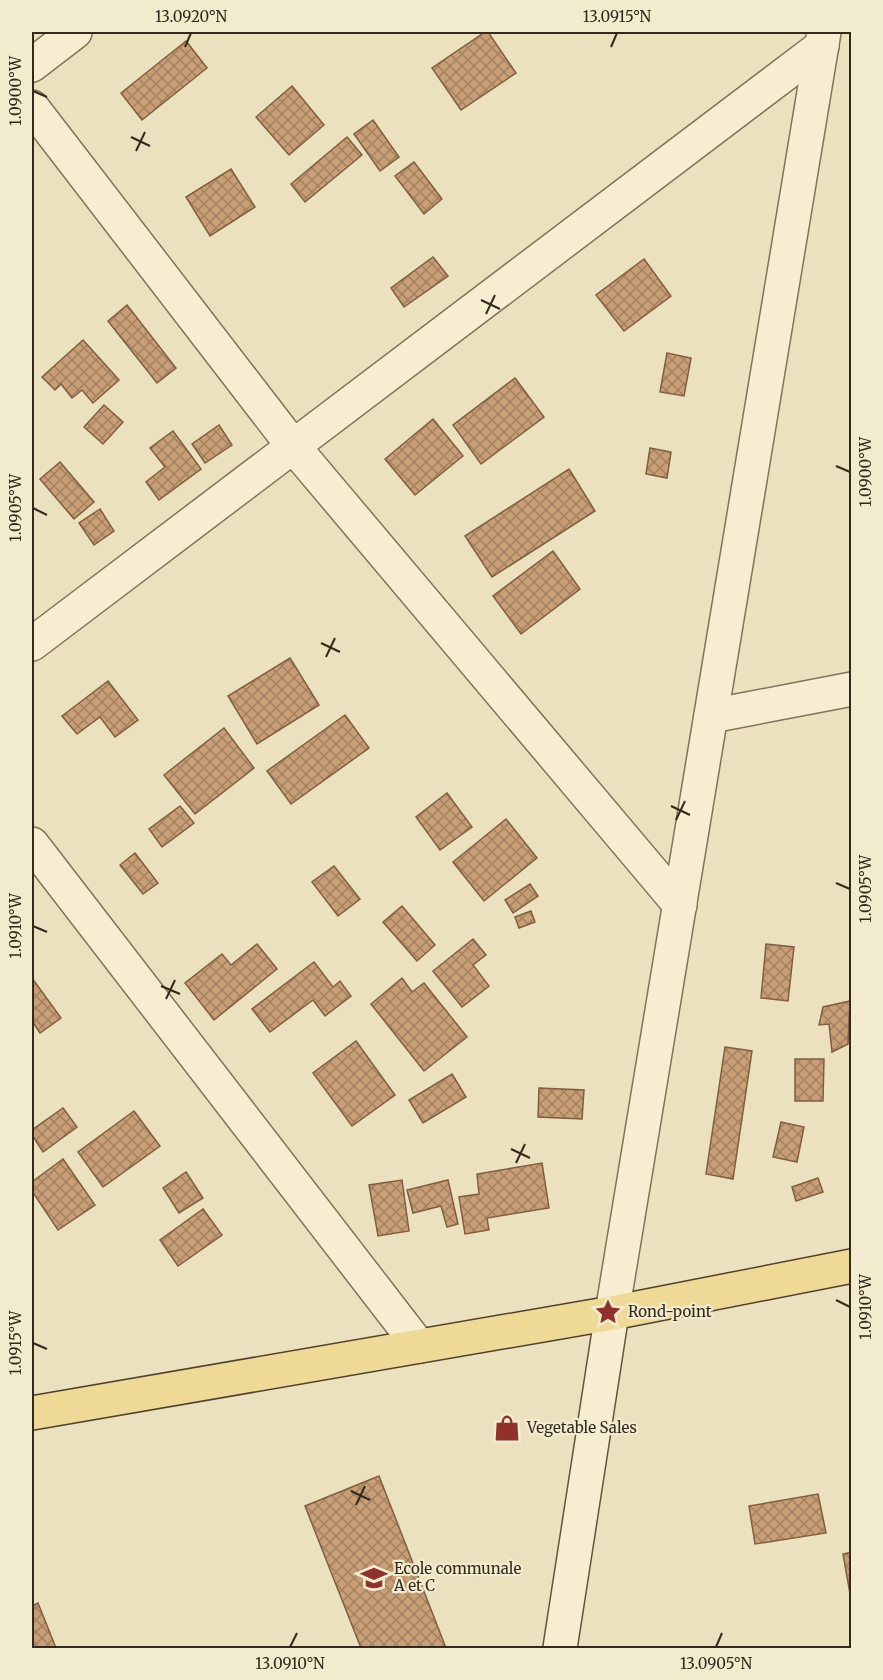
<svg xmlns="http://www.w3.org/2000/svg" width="883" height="1680" viewBox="0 0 883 1680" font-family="Merriweather,serif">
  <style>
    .building { fill: url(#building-cross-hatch); stroke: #815e3f; stroke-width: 1.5 }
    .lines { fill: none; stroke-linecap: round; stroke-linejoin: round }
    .minor-casing { stroke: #837258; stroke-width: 36 }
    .secondary-casing { stroke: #65533c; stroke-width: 36 }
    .primary-casing { stroke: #51402d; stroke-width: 36 }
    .minor { stroke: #f7eed2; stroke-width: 33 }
    .secondary { stroke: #f7eed2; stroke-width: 33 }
    .primary { stroke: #eed997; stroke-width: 33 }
    .ticks { fill: none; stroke: #33291c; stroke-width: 2 }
    .labels { text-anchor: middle; stroke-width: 4.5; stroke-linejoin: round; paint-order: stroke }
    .poi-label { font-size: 15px; fill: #33291c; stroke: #f3ebce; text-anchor: start }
    .neatline { fill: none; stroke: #33291c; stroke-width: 2 }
    .ticks-label { font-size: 15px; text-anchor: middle; fill: #33291c }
  </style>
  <defs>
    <pattern id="building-cross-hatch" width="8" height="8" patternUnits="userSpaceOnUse" patternTransform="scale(1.5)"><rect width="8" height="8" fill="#c89e76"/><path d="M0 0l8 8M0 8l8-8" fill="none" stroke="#a38160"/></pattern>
  </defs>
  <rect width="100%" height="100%" fill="#ece1bf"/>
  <g class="building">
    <polygon points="485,32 488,32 516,73 461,110 432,68"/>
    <polygon points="186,41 207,68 142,120 121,93"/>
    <polygon points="292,86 324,125 289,155 256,117"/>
    <polygon points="373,120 399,157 380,171 354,134"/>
    <polygon points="347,137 362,155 305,202 291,184"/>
    <polygon points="414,162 442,199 424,214 395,176"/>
    <polygon points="231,169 255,207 210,236 186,197"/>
    <polygon points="433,257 448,276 404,307 391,288"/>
    <polygon points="644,259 671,296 624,331 596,295"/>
    <polygon points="127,305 176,368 157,383 108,321"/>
    <polygon points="83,340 119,380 93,403 82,390 72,398 61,384 55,390 42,377"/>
    <polygon points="667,353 691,358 684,396 660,392"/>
    <polygon points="515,378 544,417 481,464 453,425"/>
    <polygon points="104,405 123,422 103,444 84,427"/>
    <polygon points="433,419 463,456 415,495 385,459"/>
    <polygon points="219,425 232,445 205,463 192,444"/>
    <polygon points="173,431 201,469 159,500 146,482 165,467 150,448"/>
    <polygon points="650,448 671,452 667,478 646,474"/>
    <polygon points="60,462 94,502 74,519 40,479"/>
    <polygon points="569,469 595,511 492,577 465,536"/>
    <polygon points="100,509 114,531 94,545 79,523"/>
    <polygon points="553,551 580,589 521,634 493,596"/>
    <polygon points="290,658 319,705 257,744 228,696"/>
    <polygon points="108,681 138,720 115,737 100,717 77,734 62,716"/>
    <polygon points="345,715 369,748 291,804 267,771"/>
    <polygon points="224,728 254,768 195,814 164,775"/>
    <polygon points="447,793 472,827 440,850 416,817"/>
    <polygon points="180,806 194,823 162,847 149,829"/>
    <polygon points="506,819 537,858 484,901 453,862"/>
    <polygon points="135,853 158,883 143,894 120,865"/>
    <polygon points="334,866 360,899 338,916 312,882"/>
    <polygon points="530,884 538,896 513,913 505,900"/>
    <polygon points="402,906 435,945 417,961 383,922"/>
    <polygon points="531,911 535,922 519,928 515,917"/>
    <polygon points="473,939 486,955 473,965 489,986 462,1007 433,971"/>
    <polygon points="257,944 277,969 214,1020 185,983 222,954 231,965"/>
    <polygon points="766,944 794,947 788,1001 761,998"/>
    <polygon points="314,962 333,987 340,981 351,996 325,1016 313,1000 270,1032 252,1009"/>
    <polygon points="32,978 61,1018 40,1033 32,1021"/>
    <polygon points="402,978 412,992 424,983 467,1037 424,1071 371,1004"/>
    <polygon points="850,1001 848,1044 832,1052 829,1024 819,1025 823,1007"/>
    <polygon points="356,1041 395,1095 352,1126 313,1073"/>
    <polygon points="725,1047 752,1051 733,1179 706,1174"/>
    <polygon points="795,1059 824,1059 823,1101 795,1101"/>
    <polygon points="452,1074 466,1097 423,1123 409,1100"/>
    <polygon points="539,1088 584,1090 582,1119 538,1117"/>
    <polygon points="63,1108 77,1127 43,1152 32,1135 32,1130"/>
    <polygon points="134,1111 160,1146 103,1187 78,1152"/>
    <polygon points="781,1122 804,1127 797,1162 773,1157"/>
    <polygon points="63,1159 95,1205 58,1230 32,1191 32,1182"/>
    <polygon points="542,1163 549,1208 487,1218 489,1230 465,1234 459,1197 479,1194 477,1174"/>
    <polygon points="186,1172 203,1198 179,1213 163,1188"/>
    <polygon points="818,1178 823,1192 796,1201 792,1187"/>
    <polygon points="402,1180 409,1231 378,1236 369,1185"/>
    <polygon points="448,1180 458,1224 447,1227 441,1206 413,1213 407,1190"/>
    <polygon points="203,1209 222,1235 178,1266 160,1240"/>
    <polygon points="379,1476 446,1648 361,1648 305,1506"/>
    <polygon points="818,1494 826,1533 755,1544 749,1506"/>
    <polygon points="852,1552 852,1605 843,1554"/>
    <polygon points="38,1603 56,1648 32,1648 32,1606"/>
  </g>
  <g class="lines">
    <g class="minor-casing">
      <g id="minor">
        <polyline points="32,65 75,32"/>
        <polyline points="32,107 293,446 680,905"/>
        <polyline points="32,644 822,46"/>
        <polyline points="711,716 852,689"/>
        <polyline points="32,844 419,1346"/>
        <polyline points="612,1313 824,32"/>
      </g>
    </g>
    <g class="secondary-casing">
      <polyline id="secondary" points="560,1648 612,1313"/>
    </g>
    <g class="primary-casing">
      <polyline id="primary" points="32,1413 612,1313 852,1266"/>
    </g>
    <use href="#minor" class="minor"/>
    <use href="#secondary" class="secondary"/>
    <use href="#primary" class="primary"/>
  </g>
  <path class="ticks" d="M 185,47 L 191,33M 611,47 L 617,33M 33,91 L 47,97M 131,137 L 150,146M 136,151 L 145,132M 481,300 L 500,309M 486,314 L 495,295M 836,466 L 850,472M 33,508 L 47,515M 321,643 L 340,652M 326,657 L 335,638M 671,806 L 690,815M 676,820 L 685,801M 836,883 L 850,889M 33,926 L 47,932M 161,986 L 180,994M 166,999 L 175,980M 511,1149 L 530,1158M 516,1163 L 525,1144M 836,1300 L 850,1307M 33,1343 L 47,1349M 351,1491 L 370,1500M 356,1505 L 365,1486M 290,1647 L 297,1633M 716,1647 L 722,1633"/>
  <defs>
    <g id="sight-bare" transform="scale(2.07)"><path d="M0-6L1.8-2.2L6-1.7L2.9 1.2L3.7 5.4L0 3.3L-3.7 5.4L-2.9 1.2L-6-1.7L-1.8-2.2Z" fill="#90312b" stroke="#f3ebce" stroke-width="2.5" paint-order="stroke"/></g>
    <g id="shop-bare" transform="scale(2.07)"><path d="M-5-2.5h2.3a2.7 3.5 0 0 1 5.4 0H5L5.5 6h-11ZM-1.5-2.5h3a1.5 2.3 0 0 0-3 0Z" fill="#90312b" stroke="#f3ebce" stroke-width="2.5" paint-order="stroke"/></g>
    <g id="school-bare" transform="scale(2.07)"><path d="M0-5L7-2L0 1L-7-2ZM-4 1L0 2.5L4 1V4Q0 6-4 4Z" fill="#90312b" stroke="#f3ebce" stroke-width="2.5" paint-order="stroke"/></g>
  </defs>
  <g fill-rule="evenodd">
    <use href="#sight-bare" x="608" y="1312"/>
    <use href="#shop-bare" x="507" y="1428"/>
    <use href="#school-bare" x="374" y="1578"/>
  </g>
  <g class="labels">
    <g class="poi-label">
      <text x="628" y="1317">Rond-point</text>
      <text x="527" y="1433">Vegetable Sales</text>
      <text x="394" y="1574">Ecole communale<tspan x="394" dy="17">A et C</tspan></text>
    </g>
  </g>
  <rect width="883" height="1680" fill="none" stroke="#f3ebce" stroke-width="66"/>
  <rect x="33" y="33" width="817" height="1614" class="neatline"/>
  <g class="ticks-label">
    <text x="191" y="22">13.0920°N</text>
    <text x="617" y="22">13.0915°N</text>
    <text transform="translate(16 91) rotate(-90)" y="5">1.0900°W</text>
    <text transform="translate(866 472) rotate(-90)" y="5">1.0900°W</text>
    <text transform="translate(16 508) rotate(-90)" y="5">1.0905°W</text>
    <text transform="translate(866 889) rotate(-90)" y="5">1.0905°W</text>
    <text transform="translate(16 926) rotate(-90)" y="5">1.0910°W</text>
    <text transform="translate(866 1307) rotate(-90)" y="5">1.0910°W</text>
    <text transform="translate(16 1343) rotate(-90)" y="5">1.0915°W</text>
    <text x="290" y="1669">13.0910°N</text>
    <text x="716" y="1669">13.0905°N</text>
  </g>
</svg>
